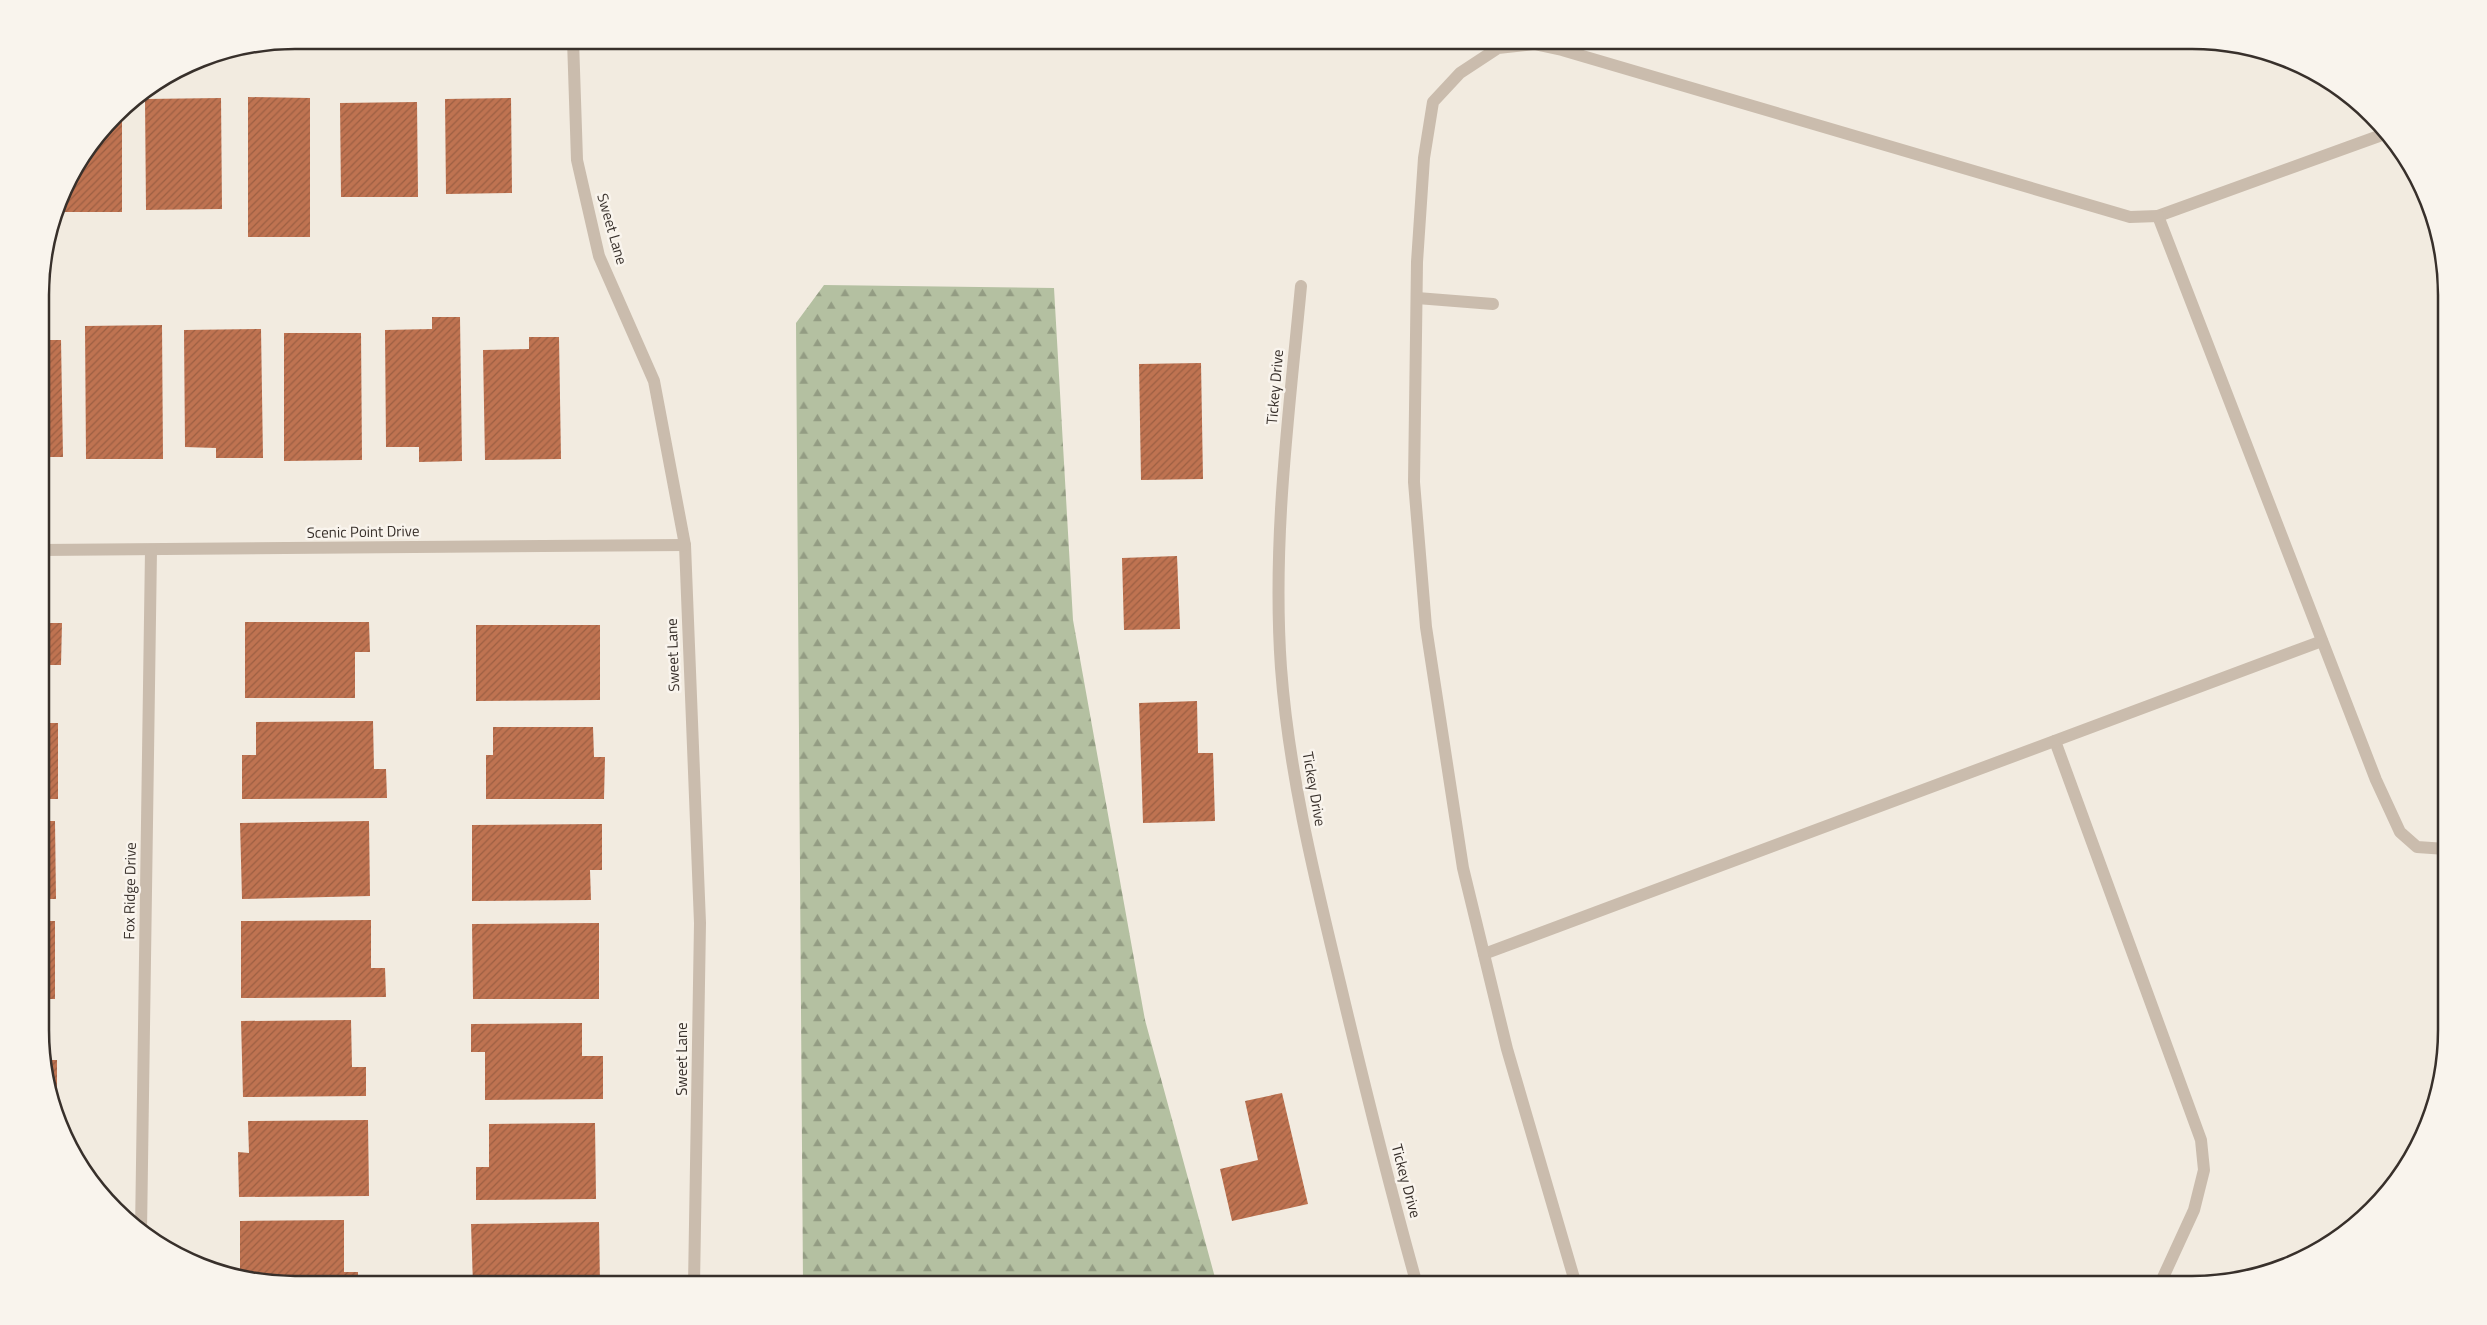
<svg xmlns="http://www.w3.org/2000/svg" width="2487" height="1325" viewBox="0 0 2487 1325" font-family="'Titillium Web',sans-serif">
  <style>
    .forest { fill: url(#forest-firs) }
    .building { fill: url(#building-hatch) }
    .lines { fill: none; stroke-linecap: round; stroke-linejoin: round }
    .lane { stroke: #cabcad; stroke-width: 12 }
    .street { stroke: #cabcad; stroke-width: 12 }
    .labels { text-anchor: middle; stroke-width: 5; stroke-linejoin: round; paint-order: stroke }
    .street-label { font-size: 15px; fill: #38302b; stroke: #f9f4ed }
    .rim { fill: none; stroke: #38302b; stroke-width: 2.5 }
  </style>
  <defs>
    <pattern id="forest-firs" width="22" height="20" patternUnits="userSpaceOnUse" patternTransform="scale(1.25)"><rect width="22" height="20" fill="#b4c0a1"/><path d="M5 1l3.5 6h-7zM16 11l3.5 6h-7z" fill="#939c83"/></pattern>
    <pattern id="building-hatch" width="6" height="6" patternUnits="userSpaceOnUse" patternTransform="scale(1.25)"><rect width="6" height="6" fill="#bf7351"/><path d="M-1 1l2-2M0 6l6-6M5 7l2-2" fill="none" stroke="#9c5f43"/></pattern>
  </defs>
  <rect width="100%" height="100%" fill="#f2ebe0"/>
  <polygon class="forest" points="824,285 1054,288 1073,620 1145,1020 1217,1285 803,1285 796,323"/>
  <g class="building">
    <polygon points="248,97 310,98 310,237 248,237"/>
    <polygon points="221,98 222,209 146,210 145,99"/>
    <polygon points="511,98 512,193 446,194 445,99"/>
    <polygon points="417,102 418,197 341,197 340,103"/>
    <polygon points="122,109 122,212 58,212 66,182"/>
    <polygon points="432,317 460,317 462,461 419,462 419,447 386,447 385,330 432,329"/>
    <polygon points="162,325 163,459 86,459 85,326"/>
    <polygon points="261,329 263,458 216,458 216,448 185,447 184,330"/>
    <polygon points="284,333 361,333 362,460 284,461"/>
    <polygon points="529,337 559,337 561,459 485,460 483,350 529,349"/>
    <polygon points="41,340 61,340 63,457 41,457"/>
    <polygon points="1201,363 1203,479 1141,480 1139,364"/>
    <polygon points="1177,556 1180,629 1124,630 1122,558"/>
    <polygon points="245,622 369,622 370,652 355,652 355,698 245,698"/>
    <polygon points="41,623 62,623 61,665 50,665 49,700 41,700"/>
    <polygon points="476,625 600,625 600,700 476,701"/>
    <polygon points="1197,701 1198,753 1213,753 1215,821 1143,823 1139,703"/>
    <polygon points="373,721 374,769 386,769 387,798 242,799 242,755 256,755 256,722"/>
    <rect x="42" y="723" width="16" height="76"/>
    <polygon points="493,727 593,727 594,757 605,757 604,799 486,799 486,755 493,755"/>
    <polygon points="42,821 55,821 56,899 42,899"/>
    <polygon points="369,821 370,896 242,899 240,823"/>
    <polygon points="602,824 602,870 590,870 591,900 472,901 472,825"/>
    <polygon points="371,920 371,968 385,968 386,997 241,998 241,921"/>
    <rect x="42" y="921" width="13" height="78"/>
    <polygon points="599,923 599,999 473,999 472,924"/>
    <polygon points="351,1020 352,1067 366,1067 366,1096 243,1097 241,1021"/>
    <polygon points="582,1023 582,1056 603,1056 603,1099 485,1100 485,1052 471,1052 471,1024"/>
    <polygon points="42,1060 57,1060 57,1095 50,1095"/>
    <polygon points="1282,1093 1308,1204 1232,1221 1220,1169 1258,1160 1245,1101"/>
    <polygon points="368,1120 369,1196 239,1197 238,1152 249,1153 248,1121"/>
    <polygon points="595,1123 596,1199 476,1200 476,1167 489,1167 489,1124"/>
    <polygon points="344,1220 344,1272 358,1272 358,1285 294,1285 240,1278 240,1221"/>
    <polygon points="599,1222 600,1285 473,1285 471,1224"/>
  </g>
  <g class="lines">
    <g class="lane">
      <polyline points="2379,136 2158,216 2376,780 2400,832 2417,847 2446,849"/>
      <polyline points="1417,298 1493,304"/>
      <polyline points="2055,741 2201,1140 2204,1170 2194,1210 2160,1284"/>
      <polyline points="1484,954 2322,641"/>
      <polyline points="1576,1285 1507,1049 1463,868 1426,627 1414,482 1417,262 1424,158 1433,102 1460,73 1498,48 1534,44 1562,50 2130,217 2158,216"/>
    </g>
    <g class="street">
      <polyline points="573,40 577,160 599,256 654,381 685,545 700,923 694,1285"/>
      <path d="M 1301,286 C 1289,413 1272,540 1281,668 C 1289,775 1315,879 1340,983 C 1364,1084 1389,1185 1417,1285"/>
      <polyline points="41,550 685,545"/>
      <polyline points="141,1232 151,550"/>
    </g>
  </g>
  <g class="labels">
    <g class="street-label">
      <text transform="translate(612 229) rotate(74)" y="5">Sweet Lane</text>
      <text transform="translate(1275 387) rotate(-85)" y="5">Tickey Drive</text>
      <text transform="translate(363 532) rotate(-1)" y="5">Scenic Point Drive</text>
      <text transform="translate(673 655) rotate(-92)" y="5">Sweet Lane</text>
      <text transform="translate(1314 789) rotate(80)" y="5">Tickey Drive</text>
      <text transform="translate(130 891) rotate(-89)" y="5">Fox Ridge Drive</text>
      <text transform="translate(682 1059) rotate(-90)" y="5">Sweet Lane</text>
      <text transform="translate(1406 1181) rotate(75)" y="5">Tickey Drive</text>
    </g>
  </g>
  <path d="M0 0H2487V1325H0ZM295 49H2192A246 246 0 0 1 2438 295V1030A246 246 0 0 1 2192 1276H295A246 246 0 0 1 49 1030V295A246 246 0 0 1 295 49Z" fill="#f9f4ed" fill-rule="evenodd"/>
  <path class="rim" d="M295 49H2192A246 246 0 0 1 2438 295V1030A246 246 0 0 1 2192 1276H295A246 246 0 0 1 49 1030V295A246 246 0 0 1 295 49Z"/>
</svg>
